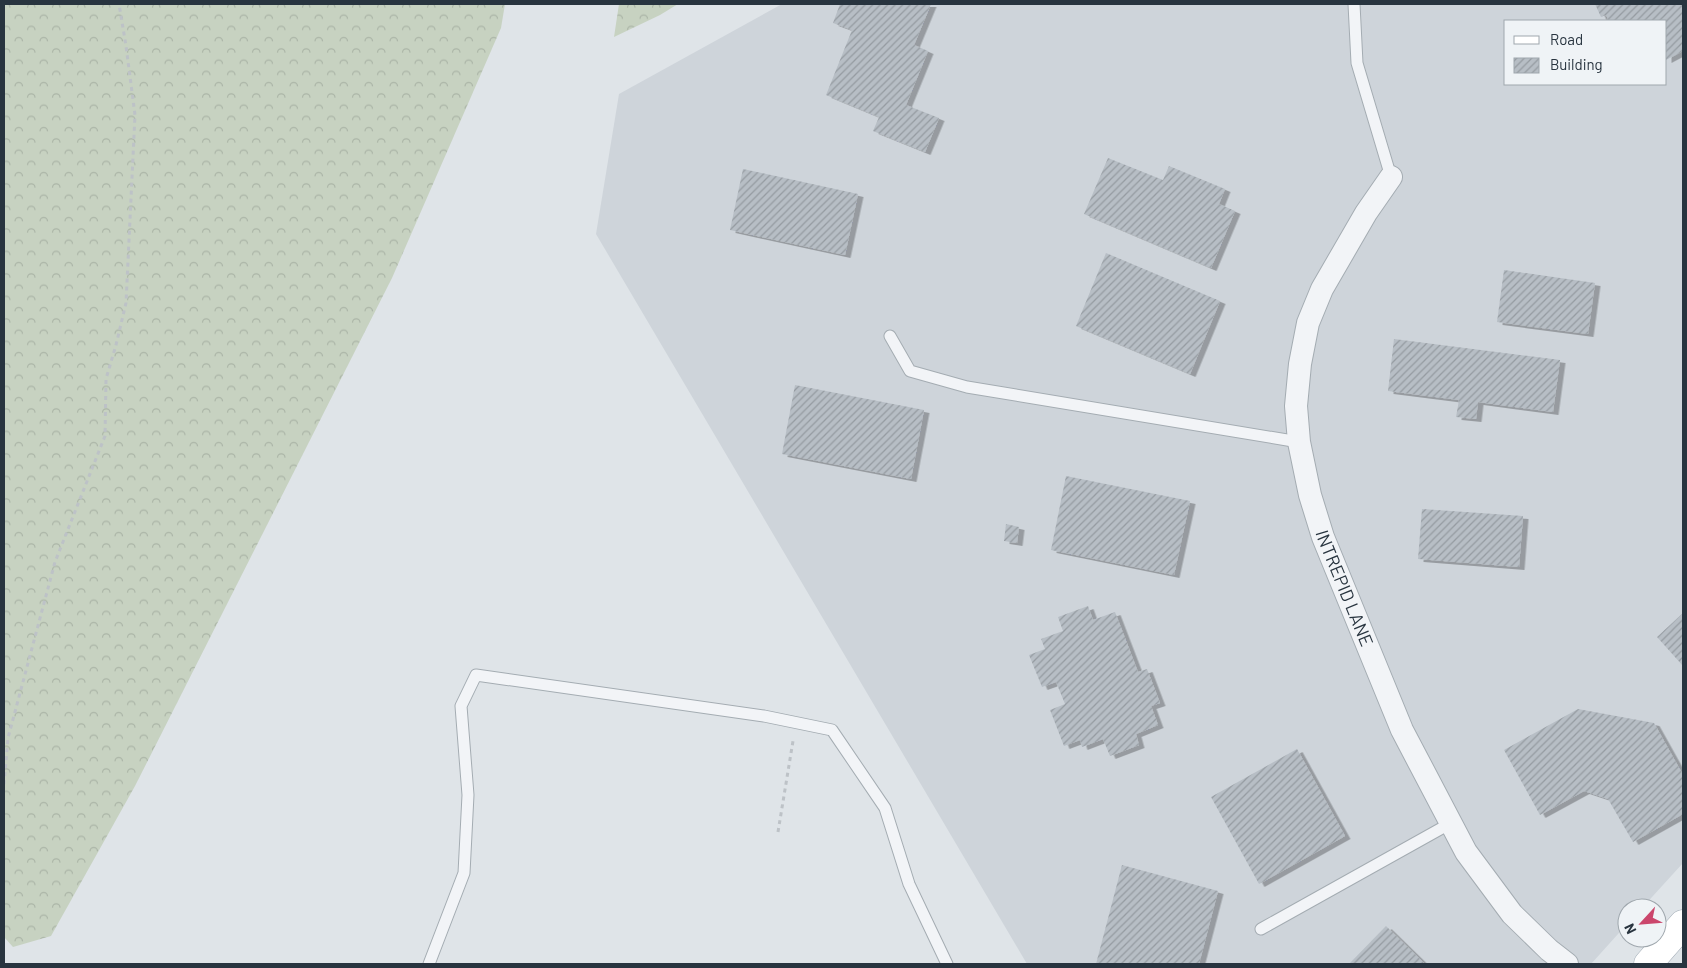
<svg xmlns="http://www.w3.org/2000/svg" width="1687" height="968" viewBox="0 0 1687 968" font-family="Barlow,sans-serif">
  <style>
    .built { fill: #ced4da; fill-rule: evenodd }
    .forest { fill: url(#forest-crowns) }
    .building { fill: url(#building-hatch); filter: url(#shadow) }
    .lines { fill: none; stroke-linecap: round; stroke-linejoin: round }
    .lane-casing { stroke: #a4acb2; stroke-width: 13 }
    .street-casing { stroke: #a4acb2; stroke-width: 24 }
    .primary-casing { stroke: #9faab4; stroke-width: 29 }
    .path { stroke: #bdc2c7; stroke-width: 3; stroke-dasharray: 4 4; stroke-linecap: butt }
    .lane { stroke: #f2f4f7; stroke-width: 11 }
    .street { stroke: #f2f4f7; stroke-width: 22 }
    .primary { stroke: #fff; stroke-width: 28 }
    .labels { text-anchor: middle; stroke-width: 4.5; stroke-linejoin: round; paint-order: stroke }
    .street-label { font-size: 18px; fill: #28343f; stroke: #eff3f6 }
  </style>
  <defs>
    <pattern id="forest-crowns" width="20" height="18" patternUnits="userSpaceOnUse" patternTransform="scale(1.25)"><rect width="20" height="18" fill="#c7d2c1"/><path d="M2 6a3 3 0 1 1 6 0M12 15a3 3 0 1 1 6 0" fill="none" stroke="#abb5a7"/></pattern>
    <pattern id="building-hatch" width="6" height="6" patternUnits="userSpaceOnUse" patternTransform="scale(1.25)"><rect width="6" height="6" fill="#b7bec5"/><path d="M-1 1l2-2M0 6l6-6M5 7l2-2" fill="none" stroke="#959ba1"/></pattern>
    <filter id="shadow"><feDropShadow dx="5.5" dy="3" stdDeviation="0" flood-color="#0004"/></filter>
  </defs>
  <rect width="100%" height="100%" fill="#dfe4e8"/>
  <path class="built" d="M 782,4 L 1683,4 L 1683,863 L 1642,908 L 1627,908 L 1627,924 L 1591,964 L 1027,964 L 596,234 L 619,94 ZM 1506,21 L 1666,21 L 1666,84 L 1506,84 Z"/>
  <g class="forest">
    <polygon points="4,4 505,4 501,28 392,278 135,786 51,936 13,947 4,937"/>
    <polygon points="619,4 678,4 660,15 614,37"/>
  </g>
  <g class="building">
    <polygon points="840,4 931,4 914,45 928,51 906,105 939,118 925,152 873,131 879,117 826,95 852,30 833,23"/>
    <polygon points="1595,4 1683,4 1683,51 1666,60 1666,21 1609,21 1606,15 1601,17"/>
    <polygon points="1108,158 1163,180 1169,166 1225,189 1219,204 1235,211 1211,268 1084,214"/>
    <polygon points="743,169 858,194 845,255 730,230"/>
    <polygon points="1106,253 1220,301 1190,374 1076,326"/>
    <polygon points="1504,270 1595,283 1588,334 1497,322"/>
    <polygon points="1394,339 1560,360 1553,412 1478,402 1476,419 1456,417 1459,400 1388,391"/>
    <polygon points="795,385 924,410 911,479 782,454"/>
    <polygon points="1066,476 1190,501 1174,575 1051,550"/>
    <polygon points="1422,509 1523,516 1519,567 1418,559"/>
    <polygon points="1006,524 1019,527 1017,543 1004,541"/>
    <polygon points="1088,606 1093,620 1115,612 1138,672 1147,669 1160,703 1151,706 1158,725 1136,734 1139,745 1110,756 1103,739 1082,747 1080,740 1064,746 1050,710 1065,704 1056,682 1042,687 1029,655 1045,649 1041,639 1063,631 1058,617"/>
    <polygon points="1683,613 1683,666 1657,637"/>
    <polygon points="1578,709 1654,723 1683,775 1683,814 1633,842 1608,799 1584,791 1540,815 1504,750"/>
    <polygon points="1297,749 1345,836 1259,884 1211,797"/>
    <polygon points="1122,865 1218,891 1199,964 1096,964"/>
    <polygon points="1386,926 1425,964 1349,964"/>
  </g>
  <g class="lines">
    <g class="lane-casing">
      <g id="lane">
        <polyline points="1354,4 1357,63 1391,177"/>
        <polyline points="890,336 910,371 967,387 1299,442"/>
        <polyline points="1261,929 1451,823"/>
        <polyline points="429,964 464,873 468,795 461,706 476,675 764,716 832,730 885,808 909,884 947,964"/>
      </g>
    </g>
    <g class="street-casing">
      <g id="street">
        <path id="s1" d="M 1391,177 L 1366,213 L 1322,289 L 1308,323 L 1300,364 L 1296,406 L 1299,442 L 1310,495 L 1323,537 L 1402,730 L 1466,852 L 1512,914 L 1549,950 L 1567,964"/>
      </g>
    </g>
    <g class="primary-casing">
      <polyline id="primary" points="1648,964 1683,924"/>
    </g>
    <g class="path">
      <polyline points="4,784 8,738 55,562 105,436 106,379 116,345 126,303 135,115 126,46 119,4"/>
      <polyline points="778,832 793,741"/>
    </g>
    <use href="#lane" class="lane"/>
    <use href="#street" class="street"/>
    <use href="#primary" class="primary"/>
  </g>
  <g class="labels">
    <g class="street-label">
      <text dy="6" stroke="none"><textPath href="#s1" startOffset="442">INTREPID LANE</textPath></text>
    </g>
  </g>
  <rect width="1687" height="968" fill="none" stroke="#28343f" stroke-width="10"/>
  <rect x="1504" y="20" width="162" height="65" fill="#eff3f6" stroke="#9fa7ad"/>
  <rect x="1514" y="36" width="25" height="8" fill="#ffffff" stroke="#9fa7ad"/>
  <text x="1550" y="45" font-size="15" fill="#28343f">Road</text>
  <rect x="1514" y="58" width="25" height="15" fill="url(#building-hatch)" stroke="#9fa7ad"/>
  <text x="1550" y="70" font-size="15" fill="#28343f">Building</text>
  <g transform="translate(1642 923) rotate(244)"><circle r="24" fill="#eff3f6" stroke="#9fa7ad"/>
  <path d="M0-4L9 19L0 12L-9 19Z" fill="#cb466c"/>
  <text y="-8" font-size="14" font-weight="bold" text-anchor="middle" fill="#28343f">N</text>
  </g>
</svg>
